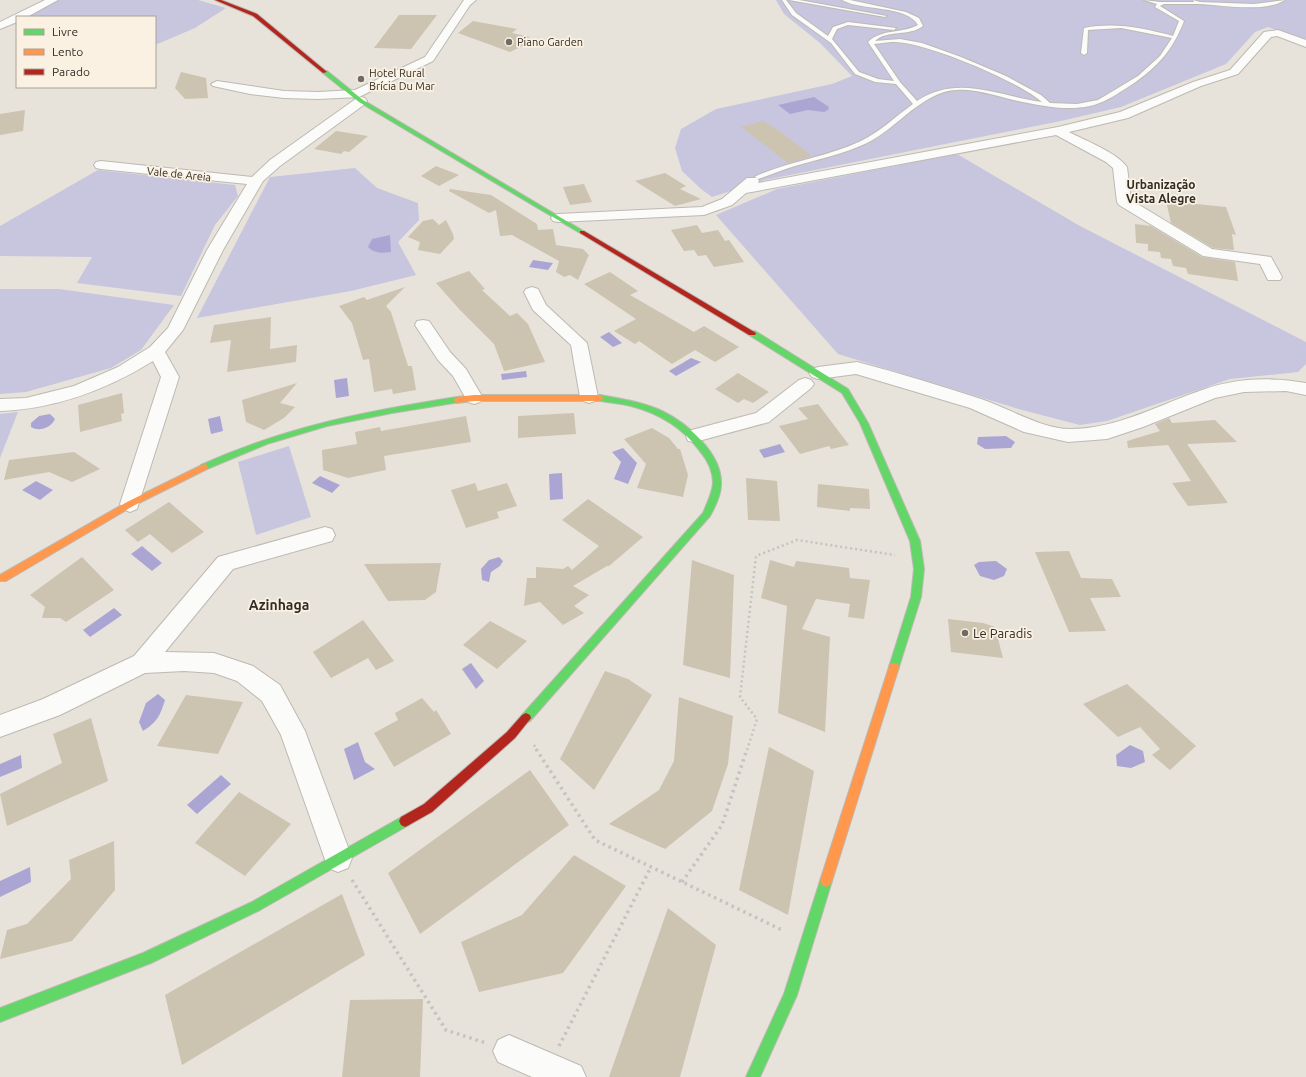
<svg xmlns="http://www.w3.org/2000/svg" width="1306" height="1077" viewBox="0 0 1306 1077" font-family="Ubuntu,sans-serif">
  <style>
    .green { fill: #c8c5df }
    .water { fill: #aba5d3 }
    .building { fill: #ccc3b1 }
    .lines { fill: none; stroke-linecap: round; stroke-linejoin: round }
    .lane-casing { stroke: #bdb9b3; stroke-width: 2 }
    .street-casing { stroke: #bdb9b3; stroke-width: 2 }
    .fast-casing { stroke: #bdb9b3; stroke-width: 2 }
    .slow-casing { stroke: #bdb9b3; stroke-width: 2 }
    .jam-casing { stroke: #bdb9b3; stroke-width: 2 }
    .path-far1 { stroke: #c4c3c0; stroke-width: 2.5; stroke-dasharray: 2 3; stroke-linecap: butt }
    .path { stroke: #c4c3c0; stroke-width: 3.5; stroke-dasharray: 2.5 4; stroke-linecap: butt }
    .lane { fill: #fbfbfa; fill-rule: evenodd }
    .street { fill: #fbfbfa; fill-rule: evenodd }
    .fast { fill: #63d668; fill-rule: evenodd }
    .slow { fill: #ff974d; fill-rule: evenodd }
    .jam { fill: #b3261e; fill-rule: evenodd }
    .poi-dot { fill: #706c65; stroke: #fbf1e2; stroke-width: 1.5 }
    .labels { text-anchor: middle; stroke-width: 3.5; stroke-linejoin: round; paint-order: stroke }
    .far-poi-label { font-size: 11px; fill: #302c26; stroke: #fbf1e2; text-anchor: start }
    .far-street-label { font-size: 11px; fill: #302c26; stroke: #fbf1e2 }
    .far-neighbourhood-label { font-size: 12px; font-weight: bold; fill: #302c26; stroke: #fbf1e2 }
    .poi-label { font-size: 13px; fill: #302c26; stroke: #fbf1e2; text-anchor: start }
    .neighbourhood-label { font-size: 14px; font-weight: bold; fill: #302c26; stroke: #fbf1e2 }
  </style>
  <rect width="100%" height="100%" fill="#e7e3db"/>
  <g class="green">
    <polygon points="59,0 198,0 226,8 195,28 155,45 155,17 27,17"/>
    <polygon points="776,0 1306,0 1306,41 1268,27 1255,32 1226,64 1121,107 1061,121 765,180 712,197 701,189 682,171 675,148 681,129 716,109 832,84 852,76 820,43 784,14"/>
    <polygon points="957,154 1080,226 1306,342 1306,364 1298,372 1230,379 1107,421 1080,425 1022,410 838,354 716,215 777,189"/>
    <polygon points="355,168 377,188 418,203 419,220 398,242 416,275 351,291 197,318 270,177"/>
    <polygon points="98,170 235,185 238,196 215,225 181,296 77,283 92,257 0,256 0,226"/>
    <polygon points="0,289 59,289 174,305 141,350 111,368 26,392 0,394"/>
    <polygon points="18,412 0,458 0,414"/>
    <polygon points="289,446 311,517 256,535 238,462"/>
  </g>
  <g class="water">
    <polygon points="814,97 829,107 828,110 824,112 808,110 790,114 778,105"/>
    <path d="M 390,235 L 391,252 C 382,253 375,254 368,247 L 372,239 Z"/>
    <polygon points="533,260 553,263 548,270 529,267"/>
    <polygon points="609,332 622,343 613,347 600,337"/>
    <polygon points="691,358 701,362 676,376 669,371"/>
    <polygon points="526,371 527,377 502,380 501,374"/>
    <polygon points="347,378 349,396 336,398 334,380"/>
    <path d="M 50,414 L 55,419 C 51,428 39,432 31,427 L 31,423 L 39,416 Z"/>
    <polygon points="220,416 223,431 211,434 208,419"/>
    <polygon points="1006,436 1015,442 1011,448 985,449 977,444 978,437"/>
    <polygon points="780,444 785,452 764,458 759,450"/>
    <polygon points="623,448 637,463 628,484 614,479 621,462 612,452"/>
    <polygon points="562,473 563,499 550,500 549,474"/>
    <polygon points="320,476 340,485 332,493 312,483"/>
    <polygon points="36,481 53,490 40,500 22,490"/>
    <polygon points="142,546 162,563 152,571 131,554"/>
    <polygon points="499,557 503,561 500,566 491,572 489,582 482,580 481,569 489,560"/>
    <polygon points="996,561 1007,569 1004,576 994,580 980,576 974,565 979,562"/>
    <polygon points="114,608 122,615 90,637 83,630"/>
    <polygon points="471,663 484,681 476,689 462,669"/>
    <path d="M 158,694 L 165,700 C 160,716 157,722 143,731 L 139,722 L 146,703 Z"/>
    <polygon points="358,742 365,762 375,769 354,780 344,749"/>
    <polygon points="1130,745 1143,751 1145,762 1131,768 1117,766 1116,755"/>
    <polygon points="21,755 22,768 0,777 0,764"/>
    <polygon points="221,775 231,784 197,814 187,805"/>
    <polygon points="30,867 31,882 0,897 0,881"/>
  </g>
  <g class="building">
    <polygon points="399,15 437,15 411,49 374,48"/>
    <polygon points="473,21 517,29 512,33 530,37 525,40 531,42 510,52 458,33"/>
    <polygon points="181,72 206,78 208,98 185,99 175,88"/>
    <polygon points="25,110 23,131 0,135 0,114"/>
    <polygon points="763,121 778,130 812,156 788,163 741,127"/>
    <polygon points="336,131 368,136 349,152 344,151 341,154 314,149"/>
    <polygon points="436,166 459,175 439,186 421,176"/>
    <polygon points="665,173 686,186 680,189 701,199 675,206 635,181"/>
    <polygon points="584,184 592,202 570,205 563,187"/>
    <polygon points="450,189 491,195 537,224 538,230 553,229 556,245 583,249 589,255 578,280 570,275 564,277 556,272 559,261 512,235 500,236 496,210 489,213 449,191"/>
    <polygon points="1166,201 1226,207 1236,235 1232,234 1234,250 1213,248 1171,223"/>
    <polygon points="433,219 439,225 446,220 453,234 454,239 440,254 418,250 420,242 408,237 423,221"/>
    <polygon points="1135,224 1151,226 1202,257 1235,262 1238,281 1188,274 1186,268 1173,266 1171,259 1161,258 1160,252 1148,251 1148,244 1136,243"/>
    <polygon points="697,225 702,233 718,230 725,241 729,240 744,262 714,267 706,255 698,256 694,250 684,251 671,230"/>
    <polygon points="469,271 485,289 482,290 510,316 517,313 528,324 545,362 504,371 494,344 460,310 436,283"/>
    <polygon points="610,272 638,291 630,295 694,332 704,326 739,347 715,362 695,350 672,364 639,341 635,344 614,331 636,319 584,284"/>
    <polygon points="405,287 386,306 391,312 408,366 412,366 416,390 393,394 392,389 374,392 369,359 363,360 352,323 339,306 364,297 367,300"/>
    <polygon points="271,317 270,349 297,345 296,362 227,372 231,340 210,343 214,325"/>
    <polygon points="738,373 769,392 753,403 744,399 738,403 715,389"/>
    <polygon points="297,383 280,403 295,407 284,418 264,430 246,422 242,400"/>
    <polygon points="122,393 124,413 121,414 122,421 80,432 78,405"/>
    <polygon points="818,404 849,445 831,449 829,446 800,454 779,426 808,419 798,408"/>
    <polygon points="574,413 576,434 518,438 518,416"/>
    <polygon points="466,416 471,442 384,456 386,470 348,478 323,470 322,450 357,444 355,432 380,427 381,431"/>
    <polygon points="1169,418 1172,423 1215,420 1237,442 1187,444 1228,503 1188,506 1172,483 1191,481 1168,445 1128,448 1127,441 1160,431 1155,424"/>
    <polygon points="652,428 669,438 678,449 680,449 688,475 683,497 637,488 646,464 624,439"/>
    <polygon points="74,452 100,469 72,482 49,472 4,480 9,460"/>
    <polygon points="746,478 777,481 780,521 748,520"/>
    <polygon points="475,483 478,491 507,483 517,506 497,512 499,518 466,528 451,490"/>
    <polygon points="818,484 869,489 870,509 850,508 850,511 817,507"/>
    <polygon points="588,499 643,537 609,566 607,566 573,586 589,595 574,606 584,613 563,625 540,602 524,606 527,578 536,578 536,567 563,569 568,566 572,570 599,546 562,520"/>
    <polygon points="169,502 204,532 172,553 150,534 138,542 125,530"/>
    <polygon points="1069,551 1081,578 1112,579 1121,597 1090,598 1106,631 1069,632 1035,552"/>
    <polygon points="82,557 114,590 66,622 60,618 42,618 45,607 30,595"/>
    <polygon points="692,560 734,575 730,678 683,665"/>
    <polygon points="770,560 794,567 796,561 849,568 850,578 870,580 864,619 848,617 850,604 816,599 802,629 830,637 825,732 778,713 787,606 761,598"/>
    <polygon points="441,563 436,592 425,600 388,601 364,564"/>
    <polygon points="948,619 983,623 995,627 1003,658 951,652"/>
    <polygon points="363,620 394,661 376,670 368,658 331,678 313,652"/>
    <polygon points="490,621 527,641 497,669 463,645"/>
    <polygon points="605,671 628,679 652,695 594,790 560,759"/>
    <polygon points="1127,684 1196,746 1170,770 1152,755 1160,749 1140,727 1118,737 1083,704"/>
    <polygon points="186,695 243,702 218,754 157,746"/>
    <polygon points="679,697 733,716 728,764 712,811 665,849 609,824 659,790 674,761"/>
    <polygon points="422,698 434,712 436,710 451,734 394,767 374,733 398,720 395,713"/>
    <polygon points="91,718 108,781 7,826 0,794 62,763 53,734"/>
    <polygon points="769,747 814,771 788,915 739,890"/>
    <polygon points="530,770 569,825 420,934 388,873"/>
    <polygon points="239,792 291,824 245,876 195,843"/>
    <polygon points="114,841 115,890 72,941 0,959 7,930 27,924 71,879 69,860"/>
    <polygon points="574,855 626,886 563,973 479,992 461,942 522,915"/>
    <polygon points="342,894 365,955 182,1065 165,995"/>
    <polygon points="668,908 716,945 680,1077 609,1077"/>
    <polygon points="423,999 420,1077 342,1077 350,1000"/>
  </g>
  <g class="lines">
    <g class="lane-casing">
      <g id="lane">
        <path d="M 782,0 L 786,0 L 796,13 L 828,36 L 833,27 L 848,22 L 896,28 L 894,30 L 848,25 L 837,29 L 832,39 L 859,72 L 878,79 L 894,81 L 868,42 C 883,28 901,34 918,25 C 907,5 861,11 842,0 L 850,0 L 906,12 L 919,18 L 923,26 C 909,37 888,29 875,41 L 900,39 L 922,43 L 961,57 L 1006,76 L 1041,95 L 1050,103 L 1077,104 L 1098,100 L 1138,76 L 1160,56 L 1172,38 L 1121,28 L 1088,30 L 1087,53 L 1084,55 L 1081,53 L 1084,28 C 1115,22 1143,28 1173,36 L 1179,21 L 1155,7 L 1157,4 L 1144,0 L 1160,2 L 1194,2 L 1193,0 L 1200,2 L 1254,4 L 1285,0 C 1265,13 1222,5 1198,4 C 1187,4 1175,4 1164,4 L 1160,6 L 1184,21 C 1172,52 1155,70 1125,89 C 1114,96 1103,103 1090,106 C 1067,111 1041,106 1018,101 C 996,96 967,85 944,92 C 914,102 895,129 867,143 C 844,154 819,159 795,166 C 782,170 770,175 758,179 L 755,177 L 756,176 C 790,161 827,157 861,141 C 880,132 896,116 913,104 L 896,84 L 875,82 L 855,74 L 831,43 L 792,15 ZM 891,42 C 922,40 1018,81 1042,102 C 998,96 958,74 917,101 L 900,82 L 874,44 Z"/>
        <polygon points="789,0 799,0 887,16 885,17"/>
      </g>
    </g>
    <g class="street-casing">
      <g id="street">
        <polygon points="45,0 58,0 27,17 17,17 17,22 0,29 0,22"/>
        <polygon points="464,0 476,0 470,5 433,61 359,97 318,99 284,98 250,94 213,86 211,84 217,81 284,91 318,92 355,90 425,57"/>
        <path d="M 1278,30 L 1306,40 L 1306,47 L 1277,36 L 1271,37 L 1238,74 L 1201,86 L 1128,118 L 1069,132 C 1086,141 1116,152 1127,167 L 1131,200 L 1212,249 L 1271,257 L 1282,277 L 1280,280 L 1268,280 L 1260,264 L 1203,256 L 1119,205 L 1117,202 L 1113,168 L 1106,162 L 1056,135 L 746,193 L 732,205 L 704,215 L 558,222 L 553,221 L 551,218 L 553,215 L 558,214 L 702,207 L 722,199 L 747,178 L 757,178 L 759,181 L 758,183 L 1058,127 L 1120,112 L 1193,82 L 1230,70 L 1264,32 Z"/>
        <path d="M 361,97 L 365,98 L 367,101 L 365,104 L 280,166 L 263,181 L 223,250 L 183,330 L 165,352 L 179,377 L 137,509 L 130,512 L 123,509 L 120,504 L 161,377 L 153,361 C 106,390 55,409 0,411 L 0,399 L 26,398 L 74,386 L 118,367 L 150,347 L 168,328 L 207,250 L 247,184 L 101,169 L 96,168 L 94,165 L 96,162 L 101,161 L 252,177 L 270,160 L 357,98 Z"/>
        <polygon points="532,287 538,289 546,305 587,343 598,397 595,401 589,403 583,401 580,397 571,345 533,310 524,292 526,289"/>
        <polygon points="423,320 429,321 450,352 466,369 483,398 480,402 474,404 468,402 453,376 438,360 415,325 417,321"/>
        <path d="M 857,362 C 899,373 941,386 981,399 C 1008,408 1042,429 1070,429 C 1118,429 1160,404 1205,389 C 1237,378 1273,377 1306,383 L 1306,395 L 1286,391 L 1244,392 L 1215,398 L 1143,427 L 1107,439 L 1068,442 L 1024,432 L 970,408 L 856,374 L 818,379 L 812,377 L 809,373 L 812,369 L 818,367 Z"/>
        <polygon points="805,378 811,380 814,384 811,388 769,422 695,442 688,441 686,436 688,431 756,413 799,380"/>
        <polygon points="325,527 332,529 335,535 332,541 233,569 165,652 214,653 253,666 280,685 305,731 352,858 348,868 338,872 328,868 281,735 262,701 237,681 214,673 184,671 145,673 60,715 0,737 0,715 43,699 134,656 218,557"/>
        <polygon points="509,1035 581,1066 586,1077 532,1077 498,1062 493,1051 498,1040"/>
      </g>
    </g>
    <g class="fast-casing">
      <g id="fast">
        <polygon points="323,71 327,71 363,100 585,232 580,233 359,102 323,73"/>
        <polygon points="749,331 755,331 848,389 868,423 920,541 924,569 921,597 898,670 894,671 890,670 889,667 911,597 914,569 910,541 860,423 842,393 749,335"/>
        <path d="M 600,395 C 621,399 643,402 662,411 C 687,423 723,454 721,485 C 721,495 715,507 710,516 L 530,721 L 526,723 L 522,721 L 521,718 L 522,715 L 703,513 C 707,503 712,494 713,483 C 713,471 707,459 699,450 C 682,427 658,413 631,406 C 620,403 608,403 597,400 L 596,398 Z"/>
        <path d="M 457,397 L 460,398 L 461,400 L 460,402 L 392,413 L 327,426 L 267,444 L 207,469 L 201,469 L 200,467 L 201,465 C 285,427 367,411 457,397 Z"/>
        <polygon points="405,815 409,817 411,821 409,825 260,910 151,963 0,1022 0,1008 143,953 252,902"/>
        <polygon points="826,875 830,877 832,881 797,995 760,1077 746,1077 784,994 820,881 822,877"/>
      </g>
    </g>
    <g class="slow-casing">
      <g id="slow">
        <polygon points="474,395 600,395 604,398 600,401 474,401 457,403 453,400 457,397"/>
        <polygon points="204,464 207,465 208,467 207,469 133,506 6,581 0,581 0,575 127,502"/>
        <polygon points="894,663 898,664 899,667 832,881 830,885 826,887 822,885 820,881 889,667 890,664"/>
      </g>
    </g>
    <g class="jam-casing">
      <g id="jam">
        <polygon points="215,0 221,0 257,14 327,72 323,73 253,16"/>
        <polygon points="580,231 584,231 756,333 755,335 749,335 580,233"/>
        <polygon points="526,713 530,715 531,718 515,738 432,812 409,825 405,827 401,825 399,821 401,817 424,804 507,732 522,715"/>
      </g>
    </g>
    <g class="path-far1">
      <polyline points="534,745 537,750"/>
      <polyline points="747,750 757,719 740,697 756,556 797,540 895,555"/>
    </g>
    <g class="path">
      <polyline points="536,749 595,840 784,931"/>
      <polyline points="352,880 446,1030 486,1043"/>
      <polyline points="682,882 722,825 747,749"/>
      <polyline points="559,1046 651,867"/>
    </g>
    <use href="#lane" class="lane"/>
    <use href="#street" class="street"/>
    <use href="#fast" class="fast"/>
    <use href="#slow" class="slow"/>
    <use href="#jam" class="jam"/>
  </g>
  <g class="poi-dot">
    <circle cx="509" cy="42" r="4"/>
    <circle cx="361" cy="79" r="4"/>
    <circle cx="965" cy="633" r="4"/>
  </g>
  <g class="labels">
    <g class="far-poi-label">
      <text x="517" y="46">Piano Garden</text>
      <text x="369" y="77">Hotel Rural<tspan x="369" dy="13">Brícia Du Mar</tspan></text>
    </g>
    <g class="far-street-label">
      <text transform="translate(179 174) rotate(6)" y="4">Vale de Areia</text>
    </g>
    <g class="far-neighbourhood-label">
      <text x="1161" y="189">Urbanização<tspan x="1161" dy="14">Vista Alegre</tspan></text>
    </g>
    <g class="poi-label">
      <text x="973" y="638">Le Paradis</text>
    </g>
    <g class="neighbourhood-label">
      <text x="279" y="610">Azinhaga</text>
    </g>
  </g>
  <rect x="16" y="16" width="140" height="72" fill="#fbf1e2" stroke="#aaa297"/>
  <rect x="24" y="29" width="20" height="6" fill="#63d668" stroke="#aaa297"/>
  <text x="52" y="36" font-size="12" fill="#302c26">Livre</text>
  <rect x="24" y="49" width="20" height="6" fill="#ff974d" stroke="#aaa297"/>
  <text x="52" y="56" font-size="12" fill="#302c26">Lento</text>
  <rect x="24" y="69" width="20" height="6" fill="#b3261e" stroke="#aaa297"/>
  <text x="52" y="76" font-size="12" fill="#302c26">Parado</text>
</svg>
